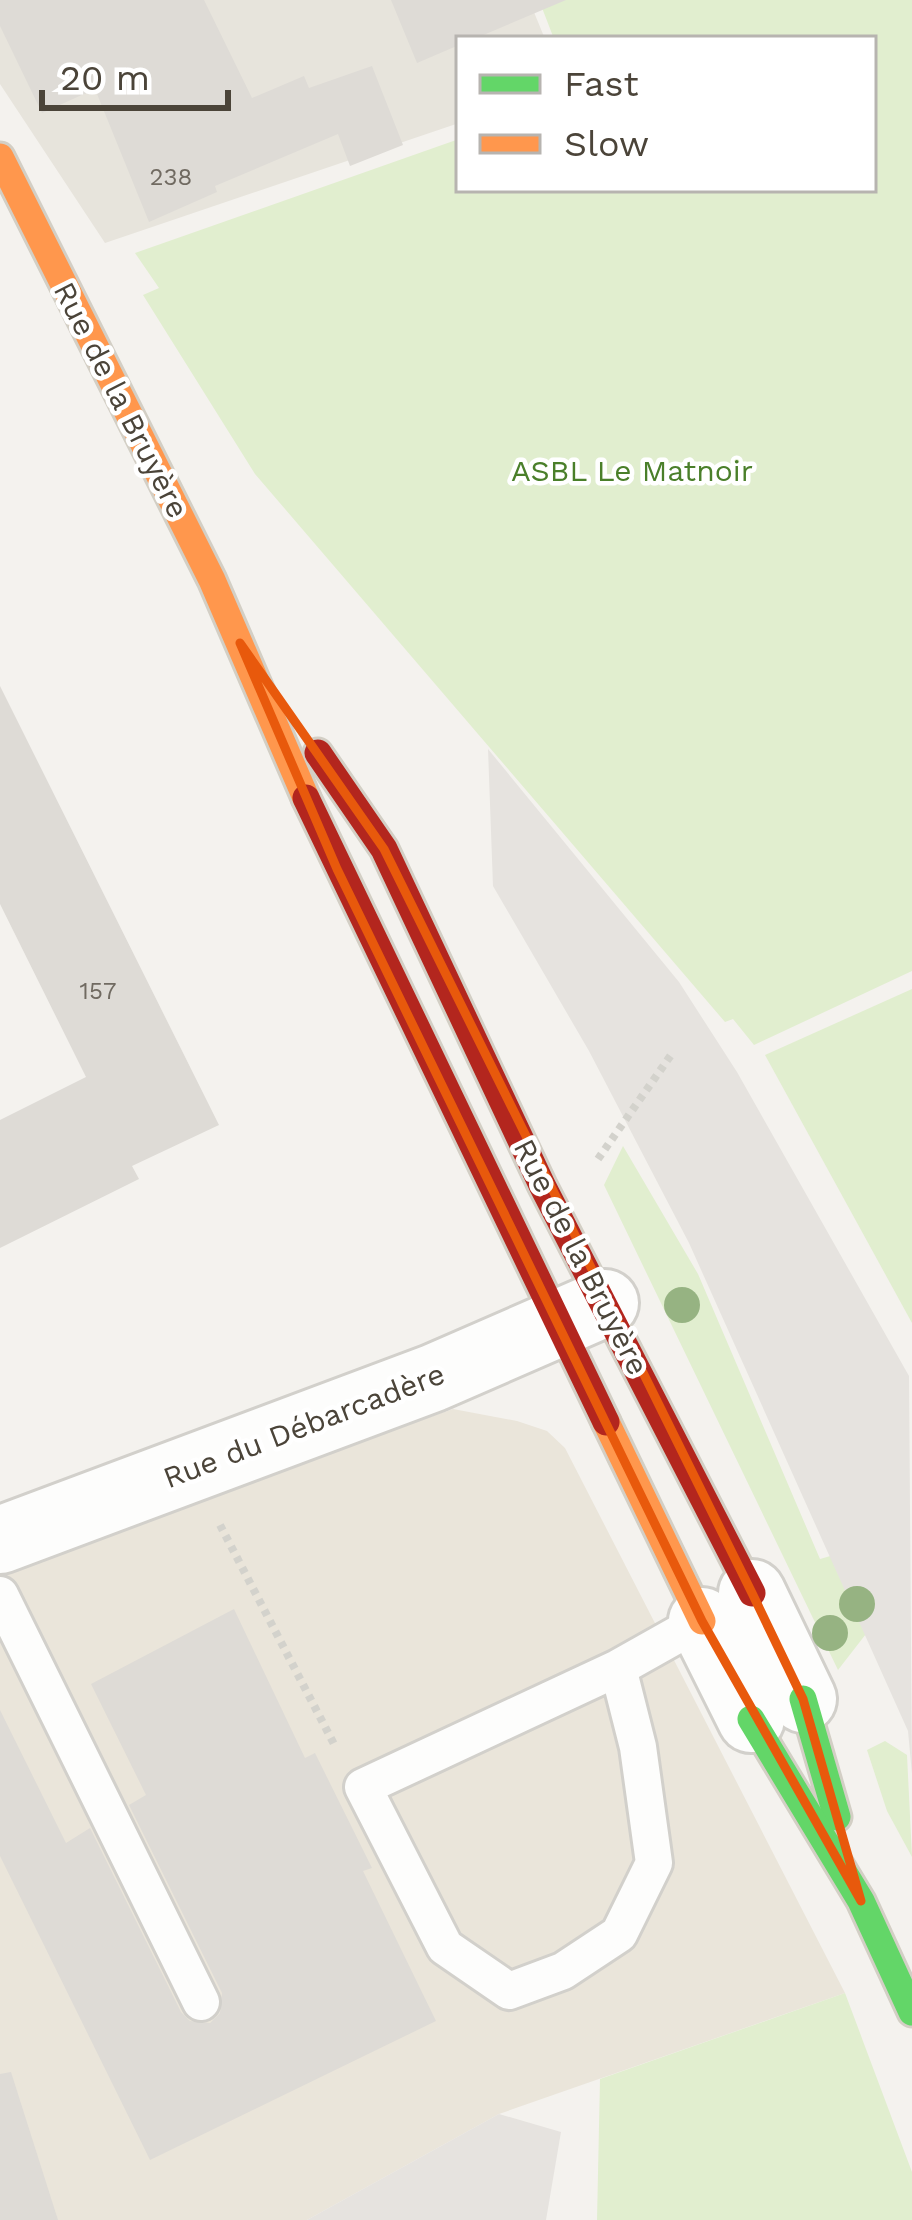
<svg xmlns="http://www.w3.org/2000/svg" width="912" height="2220" viewBox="0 0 912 2220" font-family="'Work Sans',sans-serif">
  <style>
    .residential { fill: #e7e4dc }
    .education { fill: #eae5da }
    .green { fill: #e1eecf }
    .parking { fill: #e6e3df }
    .building { fill: #dedbd6 }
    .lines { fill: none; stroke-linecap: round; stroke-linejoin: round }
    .lane-casing { stroke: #d2d0cb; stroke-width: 42 }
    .street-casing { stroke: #d2d0cb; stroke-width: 72 }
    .fast-casing { stroke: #d3cfc5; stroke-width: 33 }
    .slow-casing { stroke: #d3cfc5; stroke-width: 33 }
    .jam-casing { stroke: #d3cfc5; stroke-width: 33 }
    .path { stroke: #d3d2cc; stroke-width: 8; stroke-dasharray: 6 6; stroke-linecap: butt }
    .lane { stroke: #fdfdfc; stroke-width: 36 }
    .street { stroke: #fdfdfc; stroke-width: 66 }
    .fast { stroke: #63d668; stroke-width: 27 }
    .slow { stroke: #ff974d; stroke-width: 27 }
    .jam { stroke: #b3261e; stroke-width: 27 }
    .tree { fill: #96b382 }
    .marked { fill: none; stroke: #e8590c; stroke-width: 9; stroke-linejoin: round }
    .labels { text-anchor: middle; stroke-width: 9; stroke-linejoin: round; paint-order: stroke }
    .number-label { font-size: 24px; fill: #706a61 }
    .street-label { font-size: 30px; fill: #4b4439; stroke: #fff }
    .park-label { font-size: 30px; fill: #4a7f2a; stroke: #fff }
  </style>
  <rect width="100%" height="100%" fill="#f4f2ee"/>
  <polygon class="residential" points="0,0 529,0 545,39 459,39 459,123 105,243 0,84"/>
  <polygon class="education" points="453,1409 517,1421 547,1431 565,1448 845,1993 499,2114 307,2220 0,2220 0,1569"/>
  <g class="green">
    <polygon points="539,0 912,0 912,971 754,1045 733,1019 725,1022 255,474 143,295 159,288 135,253 459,139 459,189 873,189 873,39 554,39"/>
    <polygon points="912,989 912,1323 765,1055"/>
    <polygon points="623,1146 698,1274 820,1559 872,1544 883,1612 838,1670 604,1185"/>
    <polygon points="885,1741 907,1755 912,1857 887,1811 867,1750"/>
    <polygon points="845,1993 912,2172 912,2220 597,2220 600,2079"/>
  </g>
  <g class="parking">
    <polygon points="488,749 679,982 737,1072 909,1376 912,1774 908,1731 689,1243 589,1051 493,886"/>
    <polygon points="499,2114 561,2132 546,2220 307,2220"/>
  </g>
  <g class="building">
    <polygon points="0,0 204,0 252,98 304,76 309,88 372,66 403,145 350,166 338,134 215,186 217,192 149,222 95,89 42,113 0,26"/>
    <polygon points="391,0 566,0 474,39 459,39 459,45 417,63"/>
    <polygon points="0,686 219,1125 132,1166 139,1179 0,1248 0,1120 86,1077 0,904"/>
    <polygon points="234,1609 305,1758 315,1753 372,1868 363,1871 436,2021 150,2160 0,1856 0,1710 66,1843 90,1828 181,2012 190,2021 210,2023 220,2013 222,1993 129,1805 146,1795 91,1684"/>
    <polygon points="11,2072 58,2220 0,2220 0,2074"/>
  </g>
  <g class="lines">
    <g class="lane-casing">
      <g id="lane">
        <polyline points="0,1595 201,2002"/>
        <polyline points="618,1668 638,1747 654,1863 619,1934 563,1971 509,1991 445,1947 363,1787 618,1668 714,1614"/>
      </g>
    </g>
    <g class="street-casing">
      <g id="street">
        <polyline points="0,1540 433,1378 605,1303"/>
        <polyline points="752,1593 803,1699"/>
        <polyline points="702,1621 751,1719"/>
      </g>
    </g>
    <g class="fast-casing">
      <g id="fast">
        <polyline points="803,1699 837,1817"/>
        <polyline points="751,1719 861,1901 912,2012"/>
      </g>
    </g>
    <g class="slow-casing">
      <g id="slow">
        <polyline points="0,157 212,580 306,798"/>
        <polyline points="606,1422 702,1621"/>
      </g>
    </g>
    <g class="jam-casing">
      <g id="jam">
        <polyline points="318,753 384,849 542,1185 752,1593"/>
        <polyline points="306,798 606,1422"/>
      </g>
    </g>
    <g class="path">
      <polyline points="598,1159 671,1055"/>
      <polyline points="220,1525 335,1746"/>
    </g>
    <use href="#lane" class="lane"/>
    <use href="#street" class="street"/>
    <use href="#fast" class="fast"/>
    <use href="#slow" class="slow"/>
    <use href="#jam" class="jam"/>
  </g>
  <g class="tree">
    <circle cx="682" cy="1305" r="18"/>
    <circle cx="857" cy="1604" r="18"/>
    <circle cx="830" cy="1633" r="18"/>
  </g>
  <path class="marked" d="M 240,643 L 384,849 L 752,1593 L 803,1699 L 861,1901 L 702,1621 L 337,869 Z"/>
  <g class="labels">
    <g class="number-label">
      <text x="171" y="185">238</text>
      <text x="98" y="999">157</text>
    </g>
    <g class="street-label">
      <text transform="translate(121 400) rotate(63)" y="10">Rue de la Bruyère</text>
      <text transform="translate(581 1257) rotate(63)" y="10">Rue de la Bruyère</text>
      <text transform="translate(304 1426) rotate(-21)" y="10">Rue du Débarcadère</text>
    </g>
    <g class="park-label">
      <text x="632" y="481">ASBL Le Matnoir</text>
    </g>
  </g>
  <rect x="456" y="36" width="420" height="156" fill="#ffffff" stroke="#b7b4b0" stroke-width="3"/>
  <rect x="480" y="75" width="60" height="18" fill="#63d668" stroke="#b7b4b0" stroke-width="3"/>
  <text x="564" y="96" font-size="36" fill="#4b4439">Fast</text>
  <rect x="480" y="135" width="60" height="18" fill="#ff974d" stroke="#b7b4b0" stroke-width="3"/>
  <text x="564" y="156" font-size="36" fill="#4b4439">Slow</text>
  <path d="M42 90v18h186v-18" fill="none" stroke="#4b4439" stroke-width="6"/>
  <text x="60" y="90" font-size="36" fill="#4b4439" stroke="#ffffff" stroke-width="9" paint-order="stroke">20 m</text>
</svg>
